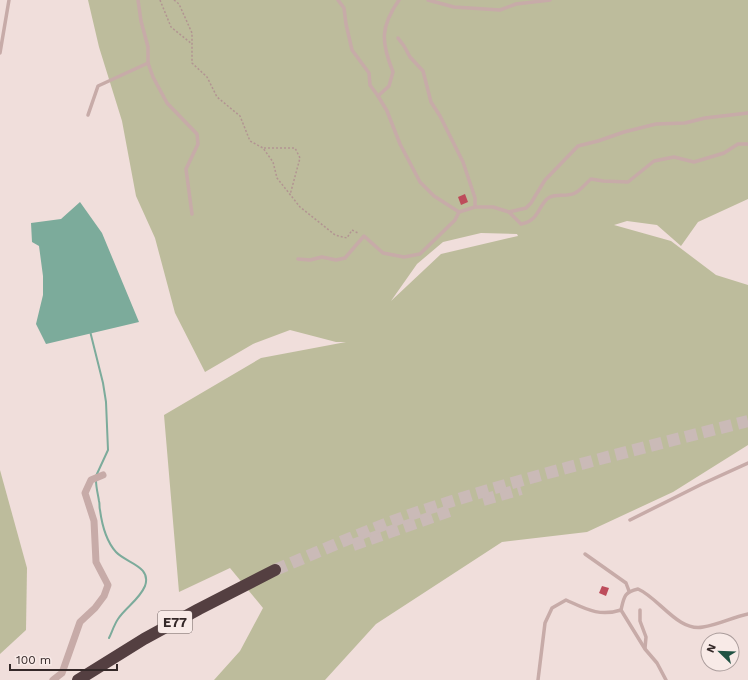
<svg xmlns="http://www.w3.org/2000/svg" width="748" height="680" viewBox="0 0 748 680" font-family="'Work Sans',sans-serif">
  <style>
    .green { fill: #bdbc9c; fill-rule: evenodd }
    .water { fill: #7cab9b }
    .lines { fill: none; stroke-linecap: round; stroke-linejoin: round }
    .stream { stroke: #7cab9b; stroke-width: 2 }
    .building { fill: #bd4c5b }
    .highway-tunnel { stroke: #cabab7; stroke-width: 12; stroke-dasharray: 12 6; stroke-linecap: butt }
    .path { stroke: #b29492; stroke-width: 1.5; stroke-dasharray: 2 2; stroke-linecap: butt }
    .lane { stroke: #c7aba8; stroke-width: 3.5 }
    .street { stroke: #c7aba8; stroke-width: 7 }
    .highway { stroke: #543f41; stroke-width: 12 }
    .labels { text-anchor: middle; stroke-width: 4; stroke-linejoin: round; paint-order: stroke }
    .shield { fill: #f8eae7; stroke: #6f6261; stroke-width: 1 }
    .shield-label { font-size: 13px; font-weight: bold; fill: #342828 }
  </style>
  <rect width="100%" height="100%" fill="#f0dedb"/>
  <g class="green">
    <path d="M 88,0 L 748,0 L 748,199 L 698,222 L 681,246 L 657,225 L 627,221 L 614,225 L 671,241 L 716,275 L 748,285 L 748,445 L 673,492 L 587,532 L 502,542 L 376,624 L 325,680 L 214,680 L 240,651 L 263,608 L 230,568 L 179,592 L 164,415 L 261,358 L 346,342 L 336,342 L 290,330 L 253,344 L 205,372 L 175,313 L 155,238 L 136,196 L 122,121 L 99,47 ZM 481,233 L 517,234 L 518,236 L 441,254 L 391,301 L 417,264 L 443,242 Z"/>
    <polygon points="0,470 27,568 26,630 0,654"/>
  </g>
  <polygon class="water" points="80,202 102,233 139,322 46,344 36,324 43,295 43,276 39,246 32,242 31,223 61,219"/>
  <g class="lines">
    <g class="stream">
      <polyline points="90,331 103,383 106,402 108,450 96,476"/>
      <path d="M 96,480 C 96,488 98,494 99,501 C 100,504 99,507 100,510 C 102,525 106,541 116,552 C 126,563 152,566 145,586 C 139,600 126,607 118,619 C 114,625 112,632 109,638"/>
    </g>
  </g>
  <g class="building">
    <polygon points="465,194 468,202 461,205 458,197"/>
    <polygon points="602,586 609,588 606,596 599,593"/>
  </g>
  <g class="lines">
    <g class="highway-tunnel">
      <polyline points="483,500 521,489"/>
      <polyline points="353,545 452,510"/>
      <path d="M 275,570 C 323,550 371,528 421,511 C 528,476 638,449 748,421"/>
    </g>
    <g class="path">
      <polyline points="160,0 171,27 192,44"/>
      <polyline points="174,0 179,4 192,33 192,63 207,77 217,97 240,116 250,141 263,148 273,162 277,178 300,207 335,235 347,238 352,230 358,233"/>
      <polyline points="264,148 295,148 300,158 290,195"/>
    </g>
    <g class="lane">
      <polyline points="138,0 141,21 148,47 148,63 153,77 167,103 197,134 198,144 186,169 192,214"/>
      <path d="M 338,0 L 344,8 L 346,24 L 352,50 L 369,73 L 370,85 L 378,96 L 389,86 L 393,72 C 381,42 380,27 399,0"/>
      <polyline points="428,0 454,7 500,10 516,4 550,0"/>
      <polyline points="0,53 9,0"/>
      <polyline points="378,96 387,111 400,144 420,182 434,196 459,212 475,207 475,198 463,162 440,116 431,102 423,71 410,57 404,46 398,38"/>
      <polyline points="88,115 98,86 148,63"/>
      <polyline points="475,207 493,207 509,212 526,208 531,203 545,180 578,146 598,141 624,132 656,124 685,123 705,118 748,113"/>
      <path d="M 509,212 L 521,224 C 538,221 537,209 547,199 C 555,192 566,198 575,193 C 581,190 586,183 591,179 L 603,181 L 628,182 L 654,161 L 674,157 L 694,162 L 724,153 L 738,144 L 748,144"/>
      <polyline points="298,259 310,260 322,257 336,260 345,258 364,236 383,253 404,257 420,254 455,220 459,212"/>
      <polyline points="630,520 702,484 748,463"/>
      <polyline points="585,554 626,583 629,591"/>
      <path d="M 621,610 C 624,597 624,592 638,589 C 659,598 678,632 703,627 C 718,625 733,617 748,614"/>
      <polyline points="640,610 640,621 646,637 645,648"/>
      <path d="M 538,680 L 545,623 L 552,608 L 566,600 C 586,609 599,617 621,610 L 645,649 L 657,663 L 666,680"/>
    </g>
    <polyline class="street" points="53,680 62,673 80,622 95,608 104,596 108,585 96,562 94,521 85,493 91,480 103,475"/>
    <polyline class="highway" points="78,680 144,639 199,609 275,570"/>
  </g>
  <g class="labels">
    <rect class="shield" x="158" y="611" width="34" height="22" rx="3"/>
    <g class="shield-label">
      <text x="175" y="627">E77</text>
    </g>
  </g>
  <g transform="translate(720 652) rotate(293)"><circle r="19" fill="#f8eae7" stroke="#aa9c9b"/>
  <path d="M0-3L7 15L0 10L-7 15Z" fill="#205243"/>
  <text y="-6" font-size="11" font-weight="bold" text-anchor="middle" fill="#342828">N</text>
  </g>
  <path d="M10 664v6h107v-6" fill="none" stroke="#342828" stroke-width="2"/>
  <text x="16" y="664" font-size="12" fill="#342828" stroke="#f8eae7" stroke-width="3" paint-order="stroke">100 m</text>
</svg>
